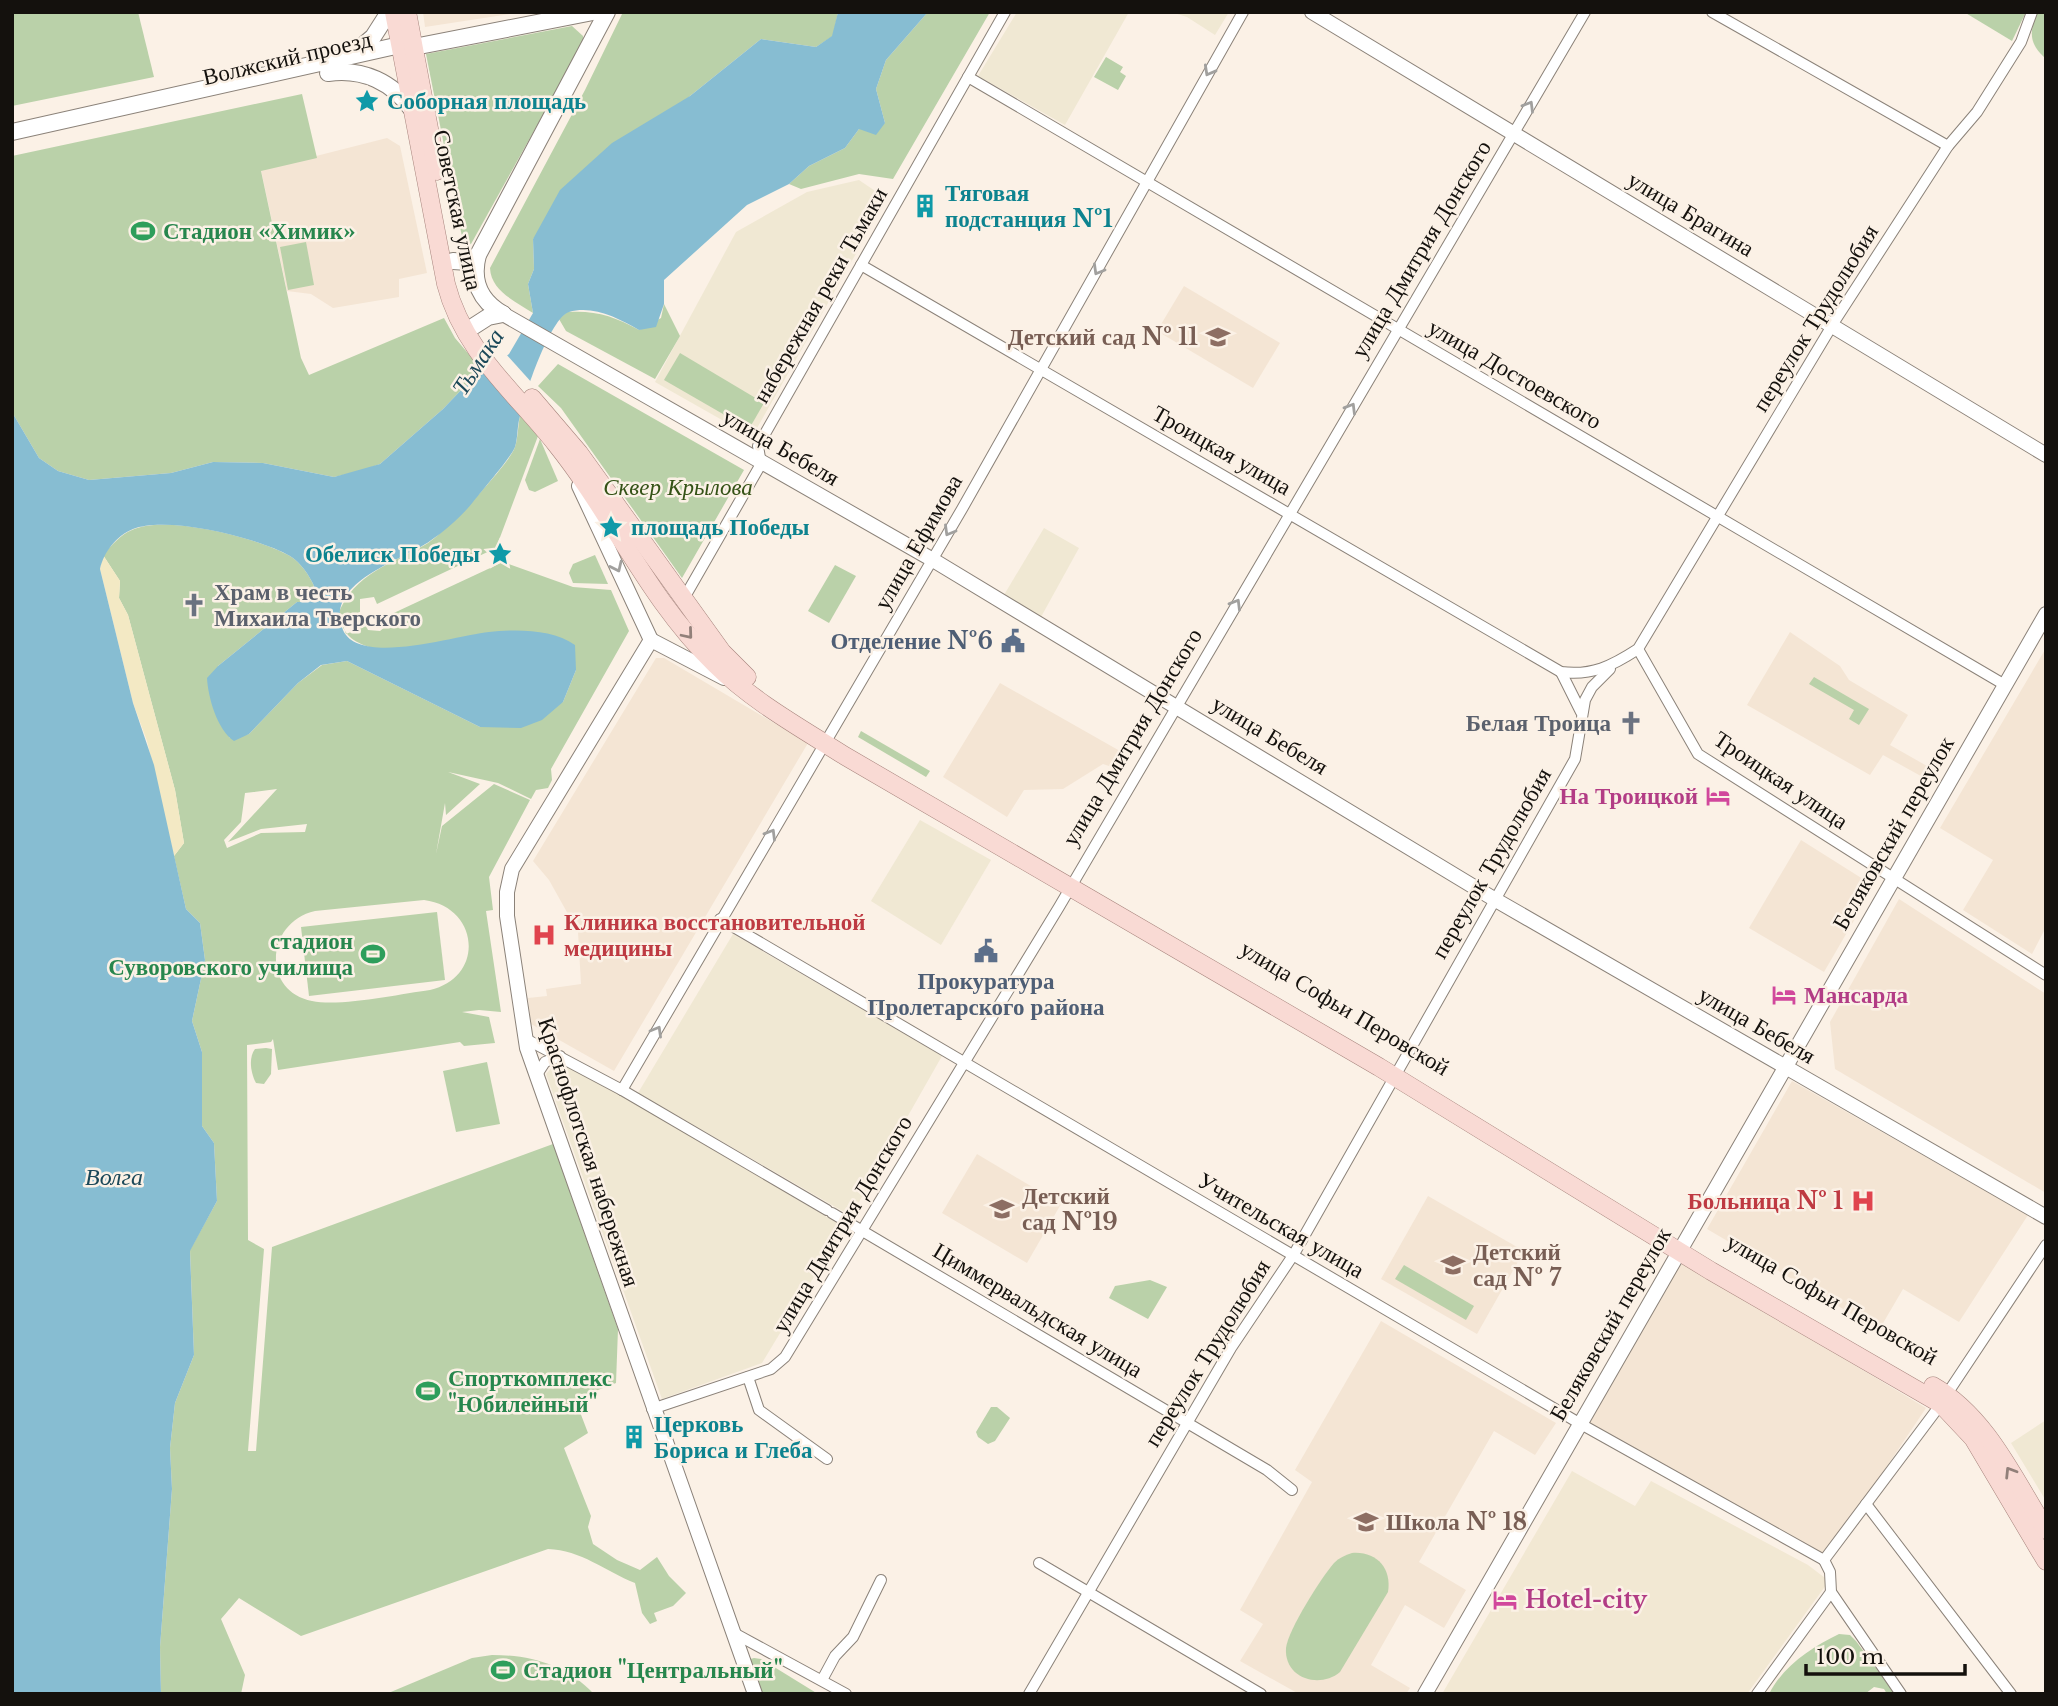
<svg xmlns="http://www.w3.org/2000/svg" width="2058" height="1706" viewBox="0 0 2058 1706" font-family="'Libre Baskerville',serif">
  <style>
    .commercial { fill: #f0e8d3 }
    .industrial { fill: #f2e8d3 }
    .built { fill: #f4e5d4 }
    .green { fill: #bad1a9; fill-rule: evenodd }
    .sand { fill: #f3e9c4 }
    .water { fill: #87bdd2 }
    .pier { fill: #fbf1e6 }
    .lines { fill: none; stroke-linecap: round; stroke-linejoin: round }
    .minor-casing { stroke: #8b8279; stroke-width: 12 }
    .tertiary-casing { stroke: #8b8279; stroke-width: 16 }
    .secondary-casing { stroke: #8b8279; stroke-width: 18 }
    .primary-casing { stroke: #a6837c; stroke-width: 19 }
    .minor { stroke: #fff; stroke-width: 10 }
    .tertiary { stroke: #fff; stroke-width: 14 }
    .secondary { stroke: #fff; stroke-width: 16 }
    .primary { stroke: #f9dad4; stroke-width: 18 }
    .oneway { stroke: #a1a09e }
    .oneway2 { stroke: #92807a }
    .labels { text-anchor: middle; stroke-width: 5; stroke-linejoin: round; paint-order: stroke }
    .street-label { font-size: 23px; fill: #14110d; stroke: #fbf1e6 }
    .culture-label { font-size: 23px; font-weight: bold; fill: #0d838f; stroke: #fbf1e6; text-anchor: start }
    .leisure-label { font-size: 23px; font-weight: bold; fill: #27864d; stroke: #fbf1e6; text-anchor: start }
    .education-label { font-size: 23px; font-weight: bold; fill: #785e54; stroke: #fbf1e6; text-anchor: start }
    .park-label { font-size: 23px; font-style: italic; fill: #345216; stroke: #fbf1e6 }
    .worship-label { font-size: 23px; font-weight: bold; fill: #5b616d; stroke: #fbf1e6; text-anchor: start }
    .service-label { font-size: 23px; font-weight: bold; fill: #4e5e75; stroke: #fbf1e6; text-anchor: end }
    .hotel-label { font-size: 23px; font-weight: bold; fill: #b23c85; stroke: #fbf1e6; text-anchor: start }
    .health-label { font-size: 23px; font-weight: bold; fill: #be3a42; stroke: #fbf1e6; text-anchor: start }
    .water-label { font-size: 24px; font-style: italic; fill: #1b4859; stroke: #fbf1e6 }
  </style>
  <rect width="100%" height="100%" fill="#fbf1e6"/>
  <g class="commercial">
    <polygon points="1017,12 1129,12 1065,125 978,76"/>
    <polygon points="1171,12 1229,12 1215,35 1187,17"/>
    <polygon points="859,180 887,199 752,437 655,382 736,232 807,192"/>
    <polygon points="1044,528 1079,548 1041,617 1004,595"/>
    <polygon points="920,820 991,860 941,945 871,901"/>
    <polygon points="733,934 942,1056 851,1216 638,1093"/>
    <polygon points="556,1063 568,1064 844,1227 762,1363 662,1399 546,1074"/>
    <polygon points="2046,1420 2046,1501 2011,1443"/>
  </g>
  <polygon class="industrial" points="1572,1471 1635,1506 1651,1481 1808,1565 1829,1581 1747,1694 1442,1694"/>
  <g class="built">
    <polygon points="423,12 523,12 425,27"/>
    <polygon points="387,138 400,146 427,273 399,279 399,297 333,308 311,294 287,291 261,170"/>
    <polygon points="1184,286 1280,343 1253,388 1157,331"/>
    <polygon points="1790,632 1840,666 1849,680 1908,715 1890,745 1934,770 1928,780 1883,755 1870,775 1747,705"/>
    <polygon points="2046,648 2046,927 2032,954 1963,910 1993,860 1940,828"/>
    <polygon points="656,658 664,658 808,743 614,1071 531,1024 528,998 547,996 546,989 581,984 578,932 549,880 533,861"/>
    <polygon points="1000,683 1127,755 1118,769 1103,764 1063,789 1024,790 1007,817 943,777"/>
    <polygon points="1801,840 1874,886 1824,972 1749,928"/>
    <polygon points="1899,899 2046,994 2046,1193 1835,1069 1830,1022"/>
    <polygon points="1792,1081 2028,1215 1959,1322 1903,1289 1879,1330 1707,1229"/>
    <polygon points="977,1154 1061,1204 1027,1263 942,1213"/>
    <polygon points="1428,1196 1524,1251 1477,1334 1381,1279"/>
    <polygon points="1675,1257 1926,1408 1824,1560 1579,1423"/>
    <polygon points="1381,1321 1556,1423 1535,1455 1494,1431 1419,1562 1466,1590 1444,1628 1405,1605 1371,1665 1410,1688 1406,1694 1299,1694 1240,1661 1263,1624 1240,1610 1312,1482 1295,1470"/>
  </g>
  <g class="green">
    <polygon points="12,12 138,12 154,77 12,106"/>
    <path d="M 623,12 L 838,12 L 833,36 L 816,47 L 761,39 L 690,96 L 533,239 L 534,269 L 528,284 L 533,313 C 515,301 491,291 490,268 L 585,90 Z"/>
    <polygon points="928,12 990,12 893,179 859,174 801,189 789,184 809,166 845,148 859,129 885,123 876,89 886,60"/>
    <polygon points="1964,12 2026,12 2012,41"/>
    <path d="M 2037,12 L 2046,12 L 2046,59 C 2029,44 2029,33 2037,12 Z"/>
    <polygon points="572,26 583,36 583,43 471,244 467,246 463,242 426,54"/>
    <polygon points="1106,57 1123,67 1120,72 1126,76 1118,90 1094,77"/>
    <polygon points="302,94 317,158 261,171 301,358 309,375 444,318 455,338 484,372 464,387 443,409 380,464 361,471 334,477 263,463 213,462 171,473 89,480 58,471 39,458 12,412 12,156"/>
    <polygon points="306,242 314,285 288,290 280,247"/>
    <path d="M 664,304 L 680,336 L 655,379 L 566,331 L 559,319 L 567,312 C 595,310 614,316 639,330 L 661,318 Z"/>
    <polygon points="680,353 764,403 749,429 664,380"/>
    <polygon points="558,364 744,470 682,578 561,408 538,386"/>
    <path d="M 520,415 L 538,436 L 496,548 L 377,604 L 374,597 L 360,599 L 360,612 L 341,620 L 346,634 L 366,626 L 368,630 L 380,631 L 386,626 L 383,618 L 503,562 L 573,587 L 611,590 L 629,631 L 551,769 L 552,780 L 548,788 L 536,790 L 531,799 L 498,783 L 448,772 L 480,784 L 446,815 L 445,803 L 436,854 L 442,826 L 494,784 L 530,800 L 489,877 L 493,910 L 486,911 L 501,1012 L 479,1010 L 462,1012 L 489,1017 L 495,1043 L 464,1046 L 460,1042 L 278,1070 L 273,1039 L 271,1042 L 247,1045 L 248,1240 L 264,1249 L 248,1451 L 256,1451 L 272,1247 L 553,1144 L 618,1329 L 616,1383 L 575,1399 L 588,1433 L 564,1448 L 591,1516 L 588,1527 L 593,1544 L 617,1560 L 640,1570 L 657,1557 L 669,1576 L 686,1593 L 673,1606 L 654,1613 L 657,1621 L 650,1624 L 642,1613 L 635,1583 C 605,1571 581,1550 548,1549 L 301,1636 L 239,1598 L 221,1619 L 245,1675 L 241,1694 L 161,1694 L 160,1647 L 172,1489 L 170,1448 L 175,1403 L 194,1355 L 190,1250 L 217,1201 L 214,1143 L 202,1126 L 202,1052 L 192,1021 L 205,960 L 200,923 L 186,909 L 174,856 L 184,843 L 175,790 L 128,615 L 119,598 L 120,581 L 103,555 C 112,545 120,535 132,530 C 165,514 259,538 290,556 C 301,563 309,575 314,586 L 305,602 L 297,602 L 218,666 L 214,707 L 230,738 L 249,734 L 298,683 L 322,665 L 347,661 L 480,727 L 563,702 L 576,670 L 372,648 C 351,641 345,636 338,615 C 353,573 394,563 428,543 C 445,532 509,465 515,447 C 518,438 518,426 520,415 ZM 277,789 L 228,842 L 261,829 L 307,824 L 305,832 L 261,833 L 227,848 L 224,840 L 241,822 L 245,793 ZM 424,900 C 480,907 485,978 430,990 C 400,994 340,1007 312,1001 C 261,991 266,922 315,911 Z"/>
    <polygon points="540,439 558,481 535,492 529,490 525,480"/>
    <polygon points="595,555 608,584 573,583 569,573 573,564"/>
    <polygon points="835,565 856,576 829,623 808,611"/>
    <polygon points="1814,677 1869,709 1859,725 1849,719 1854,710 1809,684"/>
    <polygon points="861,731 930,771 926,777 858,737"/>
    <polygon points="437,912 445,980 309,996 301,927"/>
    <path d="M 266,1048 L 272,1049 L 271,1074 L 264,1084 L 256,1083 C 251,1074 248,1058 255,1049 Z"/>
    <polygon points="487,1062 500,1124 456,1132 443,1071"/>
    <polygon points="1404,1265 1474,1306 1466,1320 1395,1279"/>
    <polygon points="1150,1280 1167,1287 1148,1319 1109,1298 1115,1286"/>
    <polygon points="991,1407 997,1407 1010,1418 995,1441 988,1444 978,1437 976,1432"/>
    <path d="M 1352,1553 C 1376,1551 1392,1568 1388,1592 L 1340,1672 C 1320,1689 1284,1679 1286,1648 C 1288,1630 1321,1578 1334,1563 C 1339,1558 1345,1555 1352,1553 Z"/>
    <path d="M 1839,1634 L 1850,1635 L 1856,1641 L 1895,1694 L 1887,1694 L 1884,1689 L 1874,1687 L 1865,1694 L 1769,1694 C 1783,1666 1812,1647 1839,1634 Z"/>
    <path d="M 492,1655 C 531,1655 566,1665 594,1694 L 386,1694 L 472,1658 Z"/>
    <polygon points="754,1658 761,1659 818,1694 763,1694 750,1659"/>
  </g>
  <polygon class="sand" points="103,555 120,581 119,598 128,615 175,790 184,843 174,856 147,741 133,703 100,569"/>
  <path class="water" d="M 838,12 L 928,12 L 886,60 L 876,89 L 885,123 L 876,135 L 859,129 L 845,148 L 809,166 L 789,184 L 747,205 L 664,280 L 664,304 L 656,327 L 639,330 C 618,318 593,305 569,312 C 550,318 524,396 520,416 C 517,426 518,437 515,447 C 512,456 481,492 473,502 C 462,516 445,531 430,541 C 402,561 323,582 343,630 C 359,667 457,635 489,632 C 516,629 553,629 575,645 L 576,670 L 563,702 L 542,720 L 521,728 L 480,727 L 347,661 L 321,665 L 298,683 L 249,734 L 234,741 C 217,730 208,697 207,678 L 218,666 L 297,602 L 305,602 L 314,586 C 309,575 301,563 290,556 C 259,538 167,515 133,529 C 116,536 104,552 100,569 L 133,703 L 154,765 L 186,909 L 200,923 L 205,960 L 192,1021 L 202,1052 L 202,1126 L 214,1143 L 217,1201 L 190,1251 L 194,1355 L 175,1403 L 170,1448 L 172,1489 L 160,1647 L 161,1694 L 12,1694 L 12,412 L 39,458 L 58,471 L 89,480 L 171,473 L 213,462 L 263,463 L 334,477 L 380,464 L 443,409 L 464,387 L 509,354 L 533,313 L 528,284 L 534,269 L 533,239 L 560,190 L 612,143 L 690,96 L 761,39 L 816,47 L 832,36 Z"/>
  <polygon class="pier" points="505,353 533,384 523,416 482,370"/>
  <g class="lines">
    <g class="minor-casing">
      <g id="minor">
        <polyline points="1712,12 1948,146"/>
        <polyline points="968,77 2005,685"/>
        <path d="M 861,265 L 1561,672 C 1592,676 1612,666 1638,649 L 1836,319 L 1948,146 L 1977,112 L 2021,42 L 2032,12"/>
        <polyline points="683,600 761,464 758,446 1005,12"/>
        <polyline points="1638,649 1698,754 2046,975"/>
        <polyline points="1561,672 1581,712"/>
        <polyline points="720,919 1579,1423 1824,1560"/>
        <polyline points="524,1038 622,1090 827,1210"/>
        <polyline points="536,1076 545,1062 560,1056"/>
        <polyline points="622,1090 962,509 1243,12"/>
        <polyline points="832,1213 1267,1470 1292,1490"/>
        <polyline points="748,1377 759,1410 827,1459"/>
        <polyline points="1947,1394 2046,1245"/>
        <polyline points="652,1409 771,1369 785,1357 1059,907 1585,12"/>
        <polyline points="1866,1504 2011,1694"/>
        <polyline points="1824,1560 1941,1404"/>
        <polyline points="1824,1560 1830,1572 1831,1592 1901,1694"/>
        <polyline points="1039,1563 1261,1694"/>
        <polyline points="732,1632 846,1694"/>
        <polyline points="822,1680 835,1656 853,1637 881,1580"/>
        <polyline points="1029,1694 1231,1348 1294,1254 1575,759 1585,700 1592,687 1610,669"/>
        <polyline points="1757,1694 1831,1592"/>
      </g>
    </g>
    <g class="tertiary-casing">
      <g id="tertiary">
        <polyline points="1312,12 2046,455"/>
        <polyline points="503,314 933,560 1494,899 2046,1217"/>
        <polyline points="579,486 651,640"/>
        <polyline points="651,640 512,869 507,892 507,916 527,1048 755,1694"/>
        <polyline points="651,640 724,678"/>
        <polyline points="1425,1694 2046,614"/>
      </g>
    </g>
    <g class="secondary-casing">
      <g id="secondary">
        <polyline points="354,53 373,37 389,12"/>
        <path d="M 328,73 C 363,68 393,82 413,111"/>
        <polyline points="12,132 400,45 414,47 593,12"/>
        <polyline points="453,261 468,262 478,255"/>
        <path d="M 503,314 C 480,301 471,281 478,255 L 607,12"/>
        <polyline points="474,326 488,317 503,314"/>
      </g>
    </g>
    <g class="primary-casing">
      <g id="primary">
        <path d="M 394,12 L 446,284 C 463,351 515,392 556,444 C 613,515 648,599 715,664 C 752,701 801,728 845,756 L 1379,1067 L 1711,1271 L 1941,1404 L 1973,1438 L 2046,1561"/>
        <polyline points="407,12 437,171"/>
        <polyline points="532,398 579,453 722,652 747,677"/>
        <path d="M 1933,1386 C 1987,1417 2014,1479 2046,1530"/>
      </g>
    </g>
    <use href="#minor" class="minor"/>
    <use href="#tertiary" class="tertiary"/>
    <use href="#secondary" class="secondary"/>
    <use href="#primary" class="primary"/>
  </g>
  <defs><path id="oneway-chevron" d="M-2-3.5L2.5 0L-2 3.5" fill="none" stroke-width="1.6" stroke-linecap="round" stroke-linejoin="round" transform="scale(1.75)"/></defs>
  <g class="oneway">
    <use href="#oneway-chevron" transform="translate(1209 71) rotate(119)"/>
    <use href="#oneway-chevron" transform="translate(1529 106) rotate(-59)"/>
    <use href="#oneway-chevron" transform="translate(1098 270) rotate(120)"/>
    <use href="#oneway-chevron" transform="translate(1351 408) rotate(-59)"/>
    <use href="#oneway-chevron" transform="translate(949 531) rotate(120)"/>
    <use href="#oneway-chevron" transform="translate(617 567) rotate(65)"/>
    <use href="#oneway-chevron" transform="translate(1236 604) rotate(-59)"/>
    <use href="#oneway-chevron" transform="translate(771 834) rotate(-59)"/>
    <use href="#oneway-chevron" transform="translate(657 1031) rotate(-60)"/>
  </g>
  <g class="oneway2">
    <use href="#oneway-chevron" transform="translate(688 634) rotate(50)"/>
    <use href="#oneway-chevron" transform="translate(2010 1472) rotate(-122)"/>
  </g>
  <defs>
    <g id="sight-bare" transform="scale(1.89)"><path d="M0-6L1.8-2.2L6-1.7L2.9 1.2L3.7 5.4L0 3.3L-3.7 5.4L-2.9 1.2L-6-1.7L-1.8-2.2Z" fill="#0f9aa8" stroke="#fbf1e6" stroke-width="2.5" paint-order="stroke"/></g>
    <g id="building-bare" transform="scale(1.89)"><path d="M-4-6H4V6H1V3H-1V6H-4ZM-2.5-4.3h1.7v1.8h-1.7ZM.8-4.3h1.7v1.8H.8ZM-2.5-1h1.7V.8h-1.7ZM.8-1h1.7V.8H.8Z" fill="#0f9aa8" stroke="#fbf1e6" stroke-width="2.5" paint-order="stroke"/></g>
    <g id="stadium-bare" transform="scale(1.89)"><path d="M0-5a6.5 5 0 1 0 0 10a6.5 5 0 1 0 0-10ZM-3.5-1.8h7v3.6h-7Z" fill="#2e9e5b" stroke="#fbf1e6" stroke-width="2.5" paint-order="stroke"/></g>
    <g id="school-bare" transform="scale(1.89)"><path d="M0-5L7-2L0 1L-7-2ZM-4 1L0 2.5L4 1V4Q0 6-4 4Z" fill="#8d6e63" stroke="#fbf1e6" stroke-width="2.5" paint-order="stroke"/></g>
    <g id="church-bare" transform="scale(1.89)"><path d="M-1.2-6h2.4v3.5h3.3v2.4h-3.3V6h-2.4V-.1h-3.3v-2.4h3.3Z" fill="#6b7280" stroke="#fbf1e6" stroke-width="2.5" paint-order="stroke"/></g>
    <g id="civic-bare" transform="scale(1.89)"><path d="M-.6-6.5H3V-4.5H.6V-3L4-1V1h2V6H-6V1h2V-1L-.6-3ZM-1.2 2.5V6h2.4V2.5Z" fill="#5c6f8a" stroke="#fbf1e6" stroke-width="2.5" paint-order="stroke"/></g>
    <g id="hotel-bare" transform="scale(1.89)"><path d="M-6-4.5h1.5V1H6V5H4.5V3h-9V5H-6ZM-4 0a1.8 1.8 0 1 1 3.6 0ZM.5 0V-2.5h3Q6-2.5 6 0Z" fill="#d1479c" stroke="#fbf1e6" stroke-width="2.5" paint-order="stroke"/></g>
    <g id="hospital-bare" transform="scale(1.89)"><path d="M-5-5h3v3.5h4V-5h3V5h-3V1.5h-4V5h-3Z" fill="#e0444e" stroke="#fbf1e6" stroke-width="2.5" paint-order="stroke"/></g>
  </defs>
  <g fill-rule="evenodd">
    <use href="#sight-bare" x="367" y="101"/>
    <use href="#building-bare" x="925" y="206"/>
    <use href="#stadium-bare" x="143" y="231"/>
    <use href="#school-bare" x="1218" y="337"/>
    <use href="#sight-bare" x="611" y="527"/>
    <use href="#sight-bare" x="500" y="554"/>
    <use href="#church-bare" x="194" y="605"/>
    <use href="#civic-bare" x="1013" y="641"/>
    <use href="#church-bare" x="1631" y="723"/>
    <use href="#hotel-bare" x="1718" y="796"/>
    <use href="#hospital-bare" x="544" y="935"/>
    <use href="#civic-bare" x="986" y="951"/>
    <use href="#stadium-bare" x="373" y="954"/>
    <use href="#hotel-bare" x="1784" y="995"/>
    <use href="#hospital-bare" x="1863" y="1201"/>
    <use href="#school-bare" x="1002" y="1209"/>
    <use href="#school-bare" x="1453" y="1265"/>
    <use href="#stadium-bare" x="428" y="1391"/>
    <use href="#building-bare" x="634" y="1437"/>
    <use href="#school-bare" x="1366" y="1522"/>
    <use href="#hotel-bare" x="1505" y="1600"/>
    <use href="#stadium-bare" x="503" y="1670"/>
  </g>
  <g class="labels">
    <g class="street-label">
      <text transform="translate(287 58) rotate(-13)" y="8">Волжский проезд</text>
      <text transform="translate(458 210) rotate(78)" y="8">Советская улица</text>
      <text transform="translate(1691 214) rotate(31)" y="8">улица Брагина</text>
      <text transform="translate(1421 249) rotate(-59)" y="8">улица Дмитрия Донского</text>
      <text transform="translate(820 295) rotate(-60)" y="8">набережная реки Тьмаки</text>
      <text transform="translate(1815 318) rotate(-58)" y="8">переулок Трудолюбия</text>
      <text transform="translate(1515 374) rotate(30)" y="8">улица Достоевского</text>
      <text transform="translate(781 447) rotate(30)" y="8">улица Бебеля</text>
      <text transform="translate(1222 450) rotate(30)" y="8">Троицкая улица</text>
      <text transform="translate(918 542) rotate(-60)" y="8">улица Ефимова</text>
      <text transform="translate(1270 735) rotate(31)" y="8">улица Бебеля</text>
      <text transform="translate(1132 737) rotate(-59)" y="8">улица Дмитрия Донского</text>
      <text transform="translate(1781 780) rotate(34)" y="8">Троицкая улица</text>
      <text transform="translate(1893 833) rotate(-60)" y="8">Беляковский переулок</text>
      <text transform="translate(1491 863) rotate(-60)" y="8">переулок Трудолюбия</text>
      <text transform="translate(1345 1008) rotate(31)" y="8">улица Софьи Перовской</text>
      <text transform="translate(1757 1025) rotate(30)" y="8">улица Бебеля</text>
      <text transform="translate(589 1152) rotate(72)" y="8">Краснофлотская набережная</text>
      <text transform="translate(842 1224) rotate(-59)" y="8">улица Дмитрия Донского</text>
      <text transform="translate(1281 1225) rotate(30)" y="8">Учительская улица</text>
      <text transform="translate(1832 1299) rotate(30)" y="8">улица Софьи Перовской</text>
      <text transform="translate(1038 1310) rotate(31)" y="8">Циммервальдская улица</text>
      <text transform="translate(1610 1324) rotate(-60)" y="8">Беляковский переулок</text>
      <text transform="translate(1207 1353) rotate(-58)" y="8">переулок Трудолюбия</text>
    </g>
    <g class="culture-label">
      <text x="387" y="109">Соборная площадь</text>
      <text x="945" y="201">Тяговая<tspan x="945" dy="26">подстанция №1</tspan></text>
      <text x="631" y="535">площадь Победы</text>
      <text x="480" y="562" text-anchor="end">Обелиск Победы</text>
      <text x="654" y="1432">Церковь<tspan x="654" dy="26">Бориса и Глеба</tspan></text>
    </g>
    <g class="leisure-label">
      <text x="163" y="239">Стадион «Химик»</text>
      <text x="353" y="949" text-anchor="end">стадион<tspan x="353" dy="26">Суворовского училища</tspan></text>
      <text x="448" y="1386">Спорткомплекс<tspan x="448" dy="26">"Юбилейный"</tspan></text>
      <text x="523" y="1678">Стадион "Центральный"</text>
    </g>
    <g class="education-label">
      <text x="1198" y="345" text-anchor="end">Детский сад № 11</text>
      <text x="1022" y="1204">Детский<tspan x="1022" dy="26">сад №19</tspan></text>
      <text x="1473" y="1260">Детский<tspan x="1473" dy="26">сад № 7</tspan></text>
      <text x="1386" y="1530">Школа № 18</text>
    </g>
    <g class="park-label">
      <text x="678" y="495">Сквер Крылова</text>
    </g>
    <g class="worship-label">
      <text x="214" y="600">Храм в честь<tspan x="214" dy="26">Михаила Тверского</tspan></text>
      <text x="1611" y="731" text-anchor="end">Белая Троица</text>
    </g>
    <g class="service-label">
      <text x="993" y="649">Отделение №6</text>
      <text x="986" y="989" text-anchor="middle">Прокуратура<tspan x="986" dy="26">Пролетарского района</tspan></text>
    </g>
    <g class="hotel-label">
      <text x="1698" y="804" text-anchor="end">На Троицкой</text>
      <text x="1804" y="1003">Мансарда</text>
      <text x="1525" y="1608">Hotel-city</text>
    </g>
    <g class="health-label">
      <text x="564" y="930">Клиника восстановительной<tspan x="564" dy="26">медицины</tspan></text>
      <text x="1843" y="1209" text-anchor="end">Больница № 1</text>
    </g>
    <g class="water-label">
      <text transform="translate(478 362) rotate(-57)" y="8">Тьмака</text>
      <text x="114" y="1185">Волга</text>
    </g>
  </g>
  <rect width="2058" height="1706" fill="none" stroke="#14110d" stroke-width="28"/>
  <path d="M1806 1664v10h159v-10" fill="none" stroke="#14110d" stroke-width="3.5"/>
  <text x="1816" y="1664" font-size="21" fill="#14110d" stroke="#fbf1e6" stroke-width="5" paint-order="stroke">100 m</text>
</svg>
